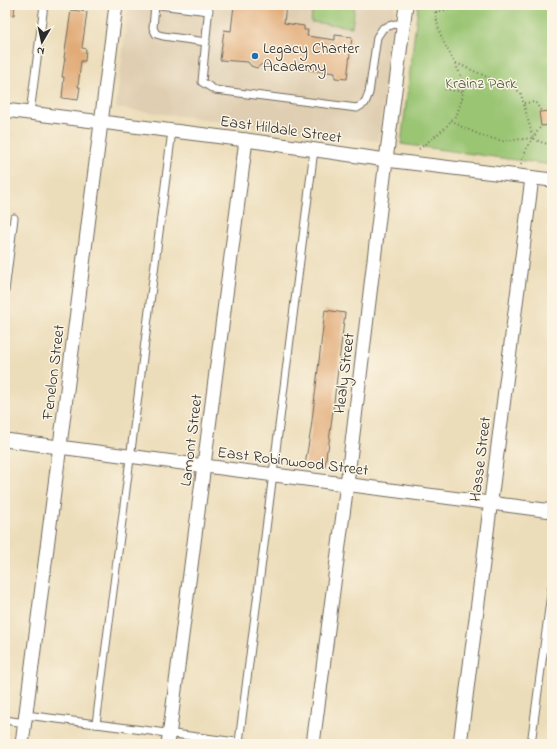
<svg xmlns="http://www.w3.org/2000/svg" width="557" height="749" viewBox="0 0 557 749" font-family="'Indie Flower',sans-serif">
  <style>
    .built { fill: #dfceb1 }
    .green { fill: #9ac573; stroke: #62784f }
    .building { fill: #e1aa77 }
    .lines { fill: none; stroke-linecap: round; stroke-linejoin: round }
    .lane-casing { stroke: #6f695d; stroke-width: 9 }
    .street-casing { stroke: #6f695d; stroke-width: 15 }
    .path { stroke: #6f695d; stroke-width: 2; stroke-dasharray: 1 3; stroke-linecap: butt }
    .lane { stroke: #fff; stroke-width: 7 }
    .street { stroke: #fff; stroke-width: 13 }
    .poi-dot { fill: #1f6fb2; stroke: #fcf5e5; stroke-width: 1.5 }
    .labels { text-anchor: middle; stroke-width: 3; stroke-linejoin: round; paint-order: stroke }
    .poi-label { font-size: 16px; fill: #2b2b2b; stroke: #fcf5e5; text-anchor: start }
    .park-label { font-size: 16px; fill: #4c5941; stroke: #fcf5e5 }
    .street-label { font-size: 16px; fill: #2b2b2b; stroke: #fcf5e5 }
  </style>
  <rect width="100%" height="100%" fill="#fcf5e5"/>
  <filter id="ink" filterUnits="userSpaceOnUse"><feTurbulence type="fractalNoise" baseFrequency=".025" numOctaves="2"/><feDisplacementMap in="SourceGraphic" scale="8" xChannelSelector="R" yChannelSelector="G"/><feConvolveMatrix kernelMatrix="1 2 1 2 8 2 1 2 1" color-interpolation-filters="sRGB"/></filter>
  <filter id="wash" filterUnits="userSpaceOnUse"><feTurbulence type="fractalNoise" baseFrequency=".012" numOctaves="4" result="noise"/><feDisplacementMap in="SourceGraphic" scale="16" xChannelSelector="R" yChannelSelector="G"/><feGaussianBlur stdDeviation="0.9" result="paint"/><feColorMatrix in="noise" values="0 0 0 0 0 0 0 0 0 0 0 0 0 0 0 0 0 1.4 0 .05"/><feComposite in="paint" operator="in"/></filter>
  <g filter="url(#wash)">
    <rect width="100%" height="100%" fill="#ecddba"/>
    <g class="built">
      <polygon points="129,5 395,5 378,141 116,108"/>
      <polygon points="180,739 217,744 179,744"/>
    </g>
    <g class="green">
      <polygon points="313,5 355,5 352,27 311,22"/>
      <polygon points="418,5 552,5 552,165 401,144"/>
    </g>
    <g id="blocks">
      <g class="building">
        <polygon points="5,5 15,5 14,15 5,14"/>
        <polygon points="234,5 286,5 284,23 304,26 304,30 308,30 307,36 335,40 335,35 352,37 347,79 335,78 335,73 288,67 288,68 262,64 257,68 251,66 248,62 220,60 224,30 231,31"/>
        <polygon points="71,10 87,12 82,48 86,49 85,61 81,61 78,87 80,87 78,100 62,98 64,77 62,77 65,58 64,58"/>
        <polygon points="552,111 552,125 541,126 539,112"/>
        <polygon points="325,310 345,313 328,450 327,450 325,467 305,465 311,429"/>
      </g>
    </g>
  </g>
  <g filter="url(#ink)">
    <use href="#blocks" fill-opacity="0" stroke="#6f695d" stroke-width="1"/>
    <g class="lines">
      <g class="lane-casing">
        <g id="lane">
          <polyline points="155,5 153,28 156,34 163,36 206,42"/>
          <polyline points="159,5 209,11"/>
          <polyline points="209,5 202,82 215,90 357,108 365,103 369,93 377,37 383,28 395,24 403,25"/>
          <polyline points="30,113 44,5"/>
          <polyline points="5,291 14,218"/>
          <polyline points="26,715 252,744"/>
          <polyline points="5,720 25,723"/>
          <polyline points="96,724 172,131"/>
          <polyline points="239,742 314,150"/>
          <polyline points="531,744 552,586"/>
        </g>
      </g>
      <g class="street-casing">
        <g id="street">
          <polyline points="5,110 246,140 386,160 552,180"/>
          <polyline points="5,440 552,511"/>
          <polyline points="22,744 116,5"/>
          <polyline points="168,744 246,140"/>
          <polyline points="313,744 347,484 386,160 406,5"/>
          <polyline points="460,744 532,178"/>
        </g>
      </g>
      <g class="path">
        <polyline points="436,12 449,9"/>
        <polyline points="456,63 494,80 513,86 521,94 533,138"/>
        <polyline points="513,86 517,80"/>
        <polyline points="445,89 463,92"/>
        <polyline points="524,103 535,102 542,112"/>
        <polyline points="451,120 462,127 483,136 503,141 533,138 540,142 552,145"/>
        <polyline points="419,149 444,129 457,114 462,99 464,83 455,63 445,45 439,31 434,5"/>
        <path d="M 521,164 C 525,147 532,140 541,126"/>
      </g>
      <use href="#lane" class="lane"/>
      <use href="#street" class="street"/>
    </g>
  </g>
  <circle class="poi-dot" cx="255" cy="56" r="4"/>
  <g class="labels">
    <g class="poi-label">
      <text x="263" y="53">Legacy Charter<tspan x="263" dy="18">Academy</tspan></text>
    </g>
    <g class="park-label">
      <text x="481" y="88">Krainz Park</text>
    </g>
    <g class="street-label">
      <text transform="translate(281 128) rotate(8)" y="6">East Hildale Street</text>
      <text transform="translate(52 372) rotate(-83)" y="6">Fenelon Street</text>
      <text transform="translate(343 373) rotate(-83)" y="6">Healy Street</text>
      <text transform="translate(190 440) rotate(-83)" y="6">Lamont Street</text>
      <text transform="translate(479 459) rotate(-83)" y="6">Hasse Street</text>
      <text transform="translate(293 460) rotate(7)" y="6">East Robinwood Street</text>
    </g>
  </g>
  <rect width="557" height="749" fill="none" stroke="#fcf5e5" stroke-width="20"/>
  <g transform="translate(42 42) rotate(189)" stroke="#fcf5e5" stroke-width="3" paint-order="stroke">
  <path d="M0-3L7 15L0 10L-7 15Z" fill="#2b2b2b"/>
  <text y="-6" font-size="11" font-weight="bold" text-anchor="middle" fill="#2b2b2b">N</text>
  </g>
</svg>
